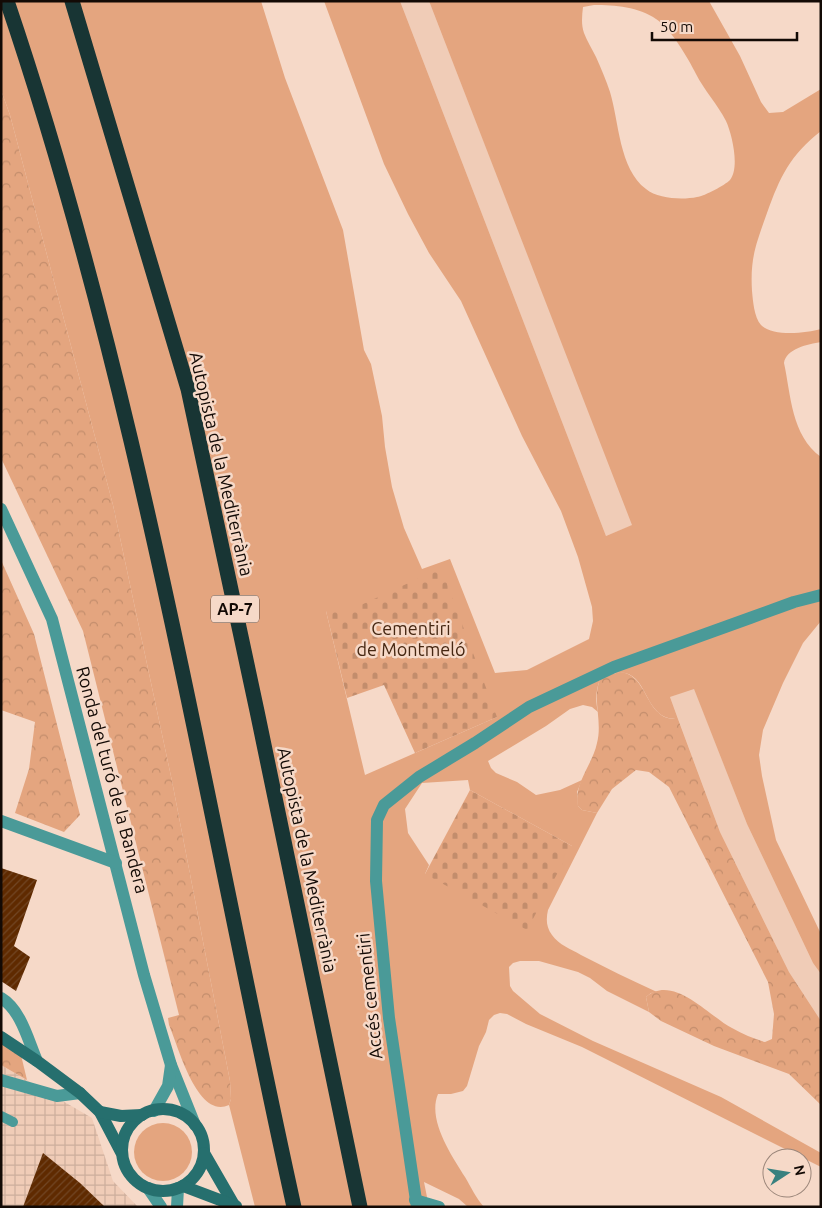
<svg xmlns="http://www.w3.org/2000/svg" width="822" height="1208" viewBox="0 0 822 1208" font-family="Ubuntu,sans-serif">
  <style>
    .built { fill: #f0ccb7 }
    .industrial { fill: url(#industrial-grid) }
    .grass { fill: #e4a57f; fill-rule: evenodd }
    .forest { fill: url(#forest-crowns) }
    .cemetery { fill: url(#cemetery-stones) }
    .building { fill: url(#building-hatch) }
    .lines { fill: none; stroke-linecap: round; stroke-linejoin: round }
    .lane { stroke: #4a9a98; stroke-width: 10 }
    .street { stroke: #4a9a98; stroke-width: 12 }
    .secondary { stroke: #266f6e; stroke-width: 12 }
    .highway { stroke: #183534; stroke-width: 15 }
    .labels { text-anchor: middle; stroke-width: 5; stroke-linejoin: round; paint-order: stroke }
    .shield { fill: #f6d9c8; stroke: #574840; stroke-width: 1 }
    .shield-label { font-size: 16px; font-weight: bold; fill: #130a05 }
    .street-label { font-size: 18px; fill: #130a05; stroke: #f6d9c8 }
    .park-label { font-size: 18px; fill: #462712; stroke: #f6d9c8 }
  </style>
  <defs>
    <pattern id="industrial-grid" width="8" height="8" patternUnits="userSpaceOnUse" patternTransform="scale(1.25)"><rect width="8" height="8" fill="#f0ccb7"/><path d="M0 4h8M4 0v8" fill="none" stroke="#cdae9c"/></pattern>
    <pattern id="forest-crowns" width="20" height="18" patternUnits="userSpaceOnUse" patternTransform="scale(1.25)"><rect width="20" height="18" fill="#e4a57f"/><path d="M2 6a3 3 0 1 1 6 0M12 15a3 3 0 1 1 6 0" fill="none" stroke="#c38d6c"/></pattern>
    <pattern id="cemetery-stones" width="16" height="16" patternUnits="userSpaceOnUse" patternTransform="scale(1.25)"><rect width="16" height="16" fill="#e4a57f"/><path d="M2 7V4a2 2 0 0 1 4 0v3zM10 15v-3a2 2 0 0 1 4 0v3z" fill="#c38d6c"/></pattern>
    <pattern id="building-hatch" width="6" height="6" patternUnits="userSpaceOnUse" patternTransform="scale(1.25)"><rect width="6" height="6" fill="#5f2a00"/><path d="M-1 1l2-2M0 6l6-6M5 7l2-2" fill="none" stroke="#714624"/></pattern>
  </defs>
  <rect width="100%" height="100%" fill="#f6d9c8"/>
  <g class="built">
    <polygon points="400,1 429,1 633,525 606,536"/>
    <polygon points="694,688 747,824 813,963 821,974 821,1021 789,972 720,832 670,697"/>
  </g>
  <polygon class="industrial" points="1,1065 92,1118 113,1181 138,1207 1,1207"/>
  <g class="grass">
    <path d="M 1,1 L 261,1 L 285,78 L 343,230 L 364,350 L 371,364 L 382,416 L 385,447 L 392,487 L 404,528 L 422,569 L 450,559 L 495,673 L 527,670 L 589,639 L 593,621 L 592,607 L 578,557 L 561,511 L 522,436 L 461,301 L 429,253 L 408,214 L 384,164 L 324,1 L 400,1 L 606,536 L 632,525 L 429,1 L 709,1 L 740,56 L 761,102 L 769,113 L 783,112 L 821,89 L 821,131 C 790,155 780,177 767,213 C 756,244 750,258 752,291 C 753,301 754,317 761,325 C 773,337 806,333 821,329 L 821,342 C 808,344 786,349 784,363 C 791,395 791,435 821,457 L 821,621 L 803,643 L 783,683 L 763,730 L 759,755 L 762,776 L 776,840 L 821,934 L 821,974 L 813,963 L 747,824 L 694,689 L 670,697 L 678,719 C 645,721 649,678 625,673 C 617,671 609,675 601,677 C 596,688 595,700 598,712 L 592,707 L 583,705 L 570,709 L 546,726 L 488,761 L 491,768 L 496,773 L 517,782 L 536,795 L 560,790 L 582,780 L 577,792 L 578,806 L 582,810 L 597,813 L 548,910 C 546,919 546,927 552,935 C 559,945 571,949 581,955 C 606,968 631,980 657,992 L 651,993 L 646,997 L 649,1012 L 607,991 L 590,978 L 578,972 L 539,961 L 520,961 L 513,963 L 509,967 L 510,986 L 513,991 L 540,1014 L 593,1041 L 721,1097 L 821,1153 L 821,1167 L 582,1047 L 526,1024 L 507,1014 L 500,1013 L 494,1015 L 489,1020 L 486,1032 L 479,1046 L 467,1086 L 463,1091 L 451,1094 L 438,1094 C 427,1120 452,1156 465,1177 C 471,1187 476,1198 484,1207 L 468,1207 L 459,1199 L 424,1182 L 429,1207 L 255,1207 L 229,1105 L 231,1099 L 230,1081 L 172,781 L 113,505 L 10,115 L 1,90 ZM 594,5 C 615,5 639,7 656,19 C 671,29 688,58 696,74 C 704,90 718,105 726,121 C 732,134 740,168 730,180 C 725,185 705,196 697,197 C 683,200 658,199 646,189 C 619,169 619,121 610,92 C 606,80 601,68 596,57 C 592,49 587,41 584,33 C 581,24 582,16 583,7 ZM 326,611 L 348,611 L 497,717 L 365,775 ZM 468,780 L 470,790 L 572,846 L 425,874 L 429,865 L 408,833 L 405,809 L 422,783 Z"/>
    <circle cx="163" cy="1152" r="29"/>
  </g>
  <g class="forest">
    <path d="M 1,90 L 10,115 L 113,505 L 172,781 L 230,1081 L 231,1099 L 229,1105 C 197,1120 178,1045 169,1025 L 168,1018 L 179,1015 L 83,631 L 1,458 Z"/>
    <polygon points="1,560 34,634 80,815 64,832 15,813 29,769 35,722 1,710"/>
    <path d="M 620,672 C 650,675 644,721 678,719 L 720,832 L 789,972 L 821,1021 L 821,1105 L 789,1074 L 714,1046 L 661,1021 L 649,1012 L 646,997 C 673,973 710,1017 732,1028 C 743,1034 754,1039 765,1042 L 772,1039 L 774,1014 L 768,982 L 669,787 L 649,772 L 636,770 L 612,789 L 597,813 L 582,810 L 578,806 C 573,784 593,764 597,743 C 603,720 591,698 601,677 Z"/>
    <polygon points="1,1043 21,1055 27,1080 1,1065"/>
  </g>
  <g class="cemetery">
    <polygon points="441,568 497,717 415,753 384,685 347,698 326,611 348,611"/>
    <polygon points="470,790 572,846 527,930 425,874"/>
  </g>
  <g class="building">
    <polygon points="1,868 37,880 14,946 30,957 16,991 1,981"/>
    <polygon points="43,1153 80,1183 105,1207 23,1207"/>
  </g>
  <g class="lines">
    <polyline class="lane" points="1,1116 13,1122"/>
    <g class="street">
      <polyline points="1,509 52,619 144,975 171,1065 195,1125"/>
      <polyline points="1,821 116,863"/>
      <path d="M 1,998 C 21,1010 28,1040 37,1061"/>
      <polyline points="1,1080 57,1096 80,1093"/>
      <polyline points="154,1111 168,1086 171,1065"/>
      <polyline points="148,1188 161,1207"/>
      <polyline points="415,1200 439,1207"/>
      <polyline points="177,1207 178,1188"/>
      <polyline points="417,1207 389,1018 376,881 377,820 384,805 419,777 475,743 529,707 614,667 750,618 794,602 821,595"/>
    </g>
    <g class="secondary">
      <polyline points="1,1037 37,1061 80,1093 100,1112 121,1152"/>
      <circle cx="163" cy="1150" r="41"/>
      <polyline points="100,1112 121,1116 142,1115"/>
      <polyline points="204,1153 234,1205"/>
      <polyline points="183,1186 236,1206"/>
    </g>
    <g class="highway">
      <path d="M 7,1 C 140,393 205,804 294,1207"/>
      <polyline points="72,1 188,389 257,711 360,1207"/>
    </g>
  </g>
  <g class="labels">
    <rect class="shield" x="211" y="595.5" width="48" height="27" rx="4"/>
    <g class="shield-label">
      <text x="235" y="615">AP-7</text>
    </g>
    <g class="street-label">
      <text transform="translate(221 464) rotate(77)" y="6">Autopista de la Mediterrània</text>
      <text transform="translate(112 780) rotate(75)" y="6">Ronda del turó de la Bandera</text>
      <text transform="translate(307 860) rotate(78)" y="6">Autopista de la Mediterrània</text>
      <text transform="translate(370 996) rotate(-96)" y="6">Accés cementiri</text>
    </g>
    <g class="park-label">
      <text x="411" y="635">Cementiri<tspan x="411" dy="21">de Montmeló</tspan></text>
    </g>
  </g>
  <rect width="822" height="1208" fill="none" stroke="#130a05" stroke-width="5"/>
  <g transform="translate(787 1173) rotate(78)"><circle r="24" fill="#f6d9c8" stroke="#9b867a"/>
  <path d="M0-4L9 19L0 12L-9 19Z" fill="#38817f"/>
  <text y="-8" font-size="14" font-weight="bold" text-anchor="middle" fill="#130a05">N</text>
  </g>
  <path d="M652 32v8h145v-8" fill="none" stroke="#130a05" stroke-width="2.5"/>
  <text x="660" y="32" font-size="15" fill="#130a05" stroke="#f6d9c8" stroke-width="4" paint-order="stroke">50 m</text>
</svg>
